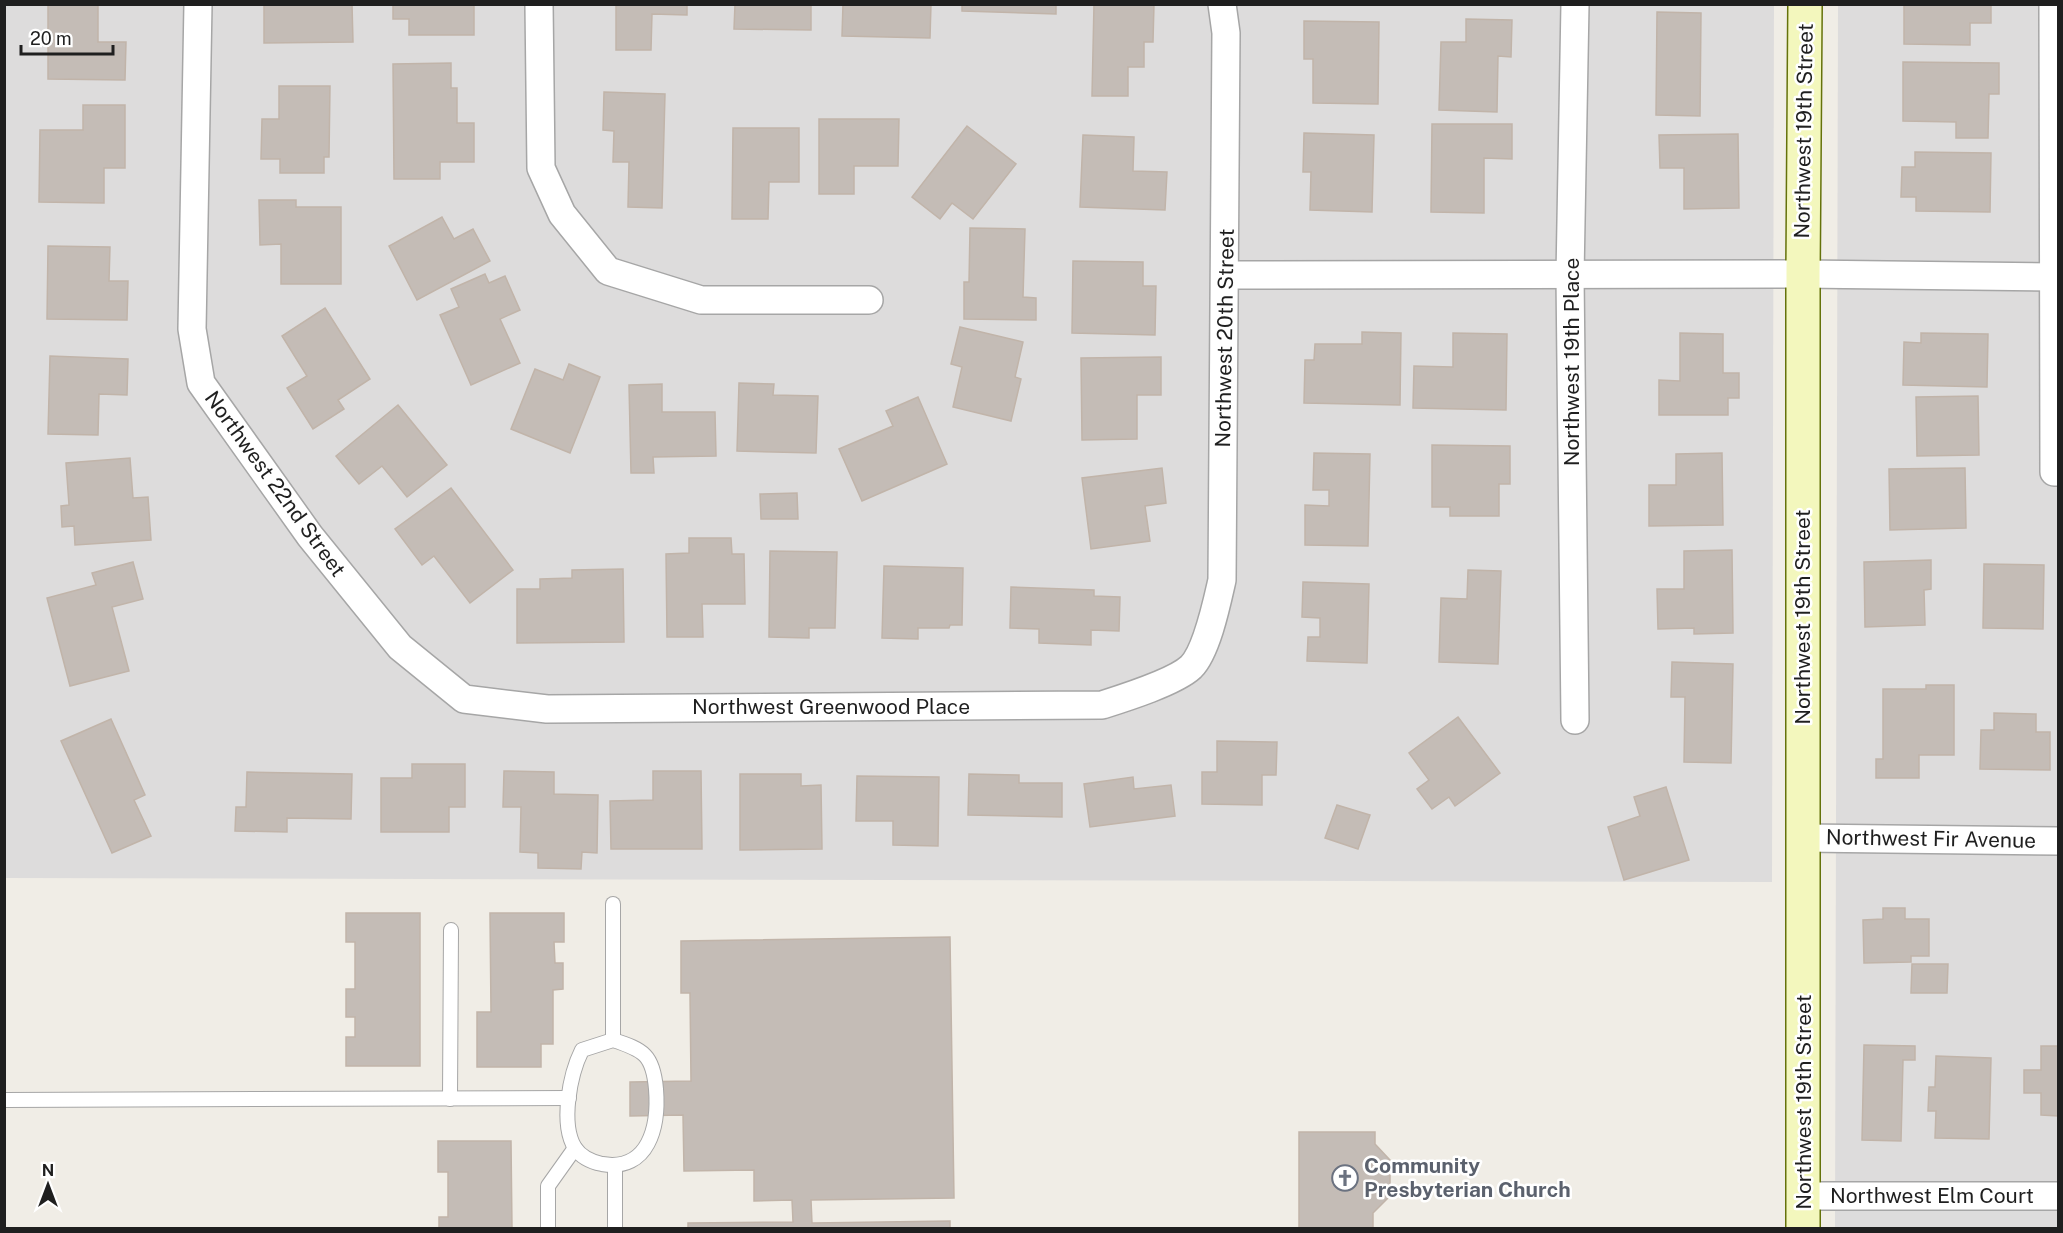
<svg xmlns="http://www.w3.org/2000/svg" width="2063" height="1233" viewBox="0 0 2063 1233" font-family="'Public Sans',sans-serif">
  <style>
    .residential { fill: #dddcdc }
    .building { fill: #c4bcb6; stroke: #c1b4a9; stroke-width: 1.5 }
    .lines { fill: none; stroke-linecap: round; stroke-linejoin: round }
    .lane-casing { stroke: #a6a6a6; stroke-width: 16 }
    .street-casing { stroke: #a6a6a6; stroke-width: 30 }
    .secondary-casing { stroke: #65720a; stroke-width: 36 }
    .lane { stroke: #fff; stroke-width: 14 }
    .street { stroke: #fff; stroke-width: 27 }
    .secondary { stroke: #f3f7bd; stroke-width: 33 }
    .labels { text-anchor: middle; stroke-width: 5; stroke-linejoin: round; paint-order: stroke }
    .street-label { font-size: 21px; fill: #1f1f1f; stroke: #fff }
    .worship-label { font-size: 21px; font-weight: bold; fill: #5b616d; stroke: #fff; text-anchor: start }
  </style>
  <rect width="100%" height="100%" fill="#f0ede6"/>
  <g class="residential">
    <polygon points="5,5 1774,5 1772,882 5,878"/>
    <polygon points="1838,5 2058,5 2058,1228 1835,1228"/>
  </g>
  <g class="building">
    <polygon points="48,4 98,4 98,42 126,42 125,80 48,79"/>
    <polygon points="264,4 352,4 353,42 264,43"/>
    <polygon points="393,4 474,4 474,35 409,35 409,19 393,19"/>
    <polygon points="616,4 687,4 687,15 652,14 651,50 616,50"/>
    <polygon points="735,4 811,4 811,30 734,29"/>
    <polygon points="843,4 931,4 930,38 842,36"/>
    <polygon points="962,4 1056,4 1056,14 962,11"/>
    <polygon points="1094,4 1154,4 1153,42 1144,42 1144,67 1128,67 1128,96 1092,96"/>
    <polygon points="1904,4 1991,4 1991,23 1970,23 1970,45 1904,44"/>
    <polygon points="1657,12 1701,13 1700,116 1656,115"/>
    <polygon points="1466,19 1512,20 1511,57 1498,56 1497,112 1439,110 1441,42 1466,42"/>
    <polygon points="1304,21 1379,22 1378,104 1313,103 1313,59 1304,59"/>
    <polygon points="1903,62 1999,63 1999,94 1989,94 1988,138 1956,138 1956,122 1903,121"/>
    <polygon points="451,63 451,88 457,88 457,123 474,123 474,162 440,162 440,179 394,179 393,64"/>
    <polygon points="279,86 330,86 329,157 324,157 324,173 280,173 280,159 261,159 262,119 279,119"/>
    <polygon points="604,92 665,94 662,208 628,207 629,162 613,162 614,131 603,130"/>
    <polygon points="83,105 125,105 125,168 104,168 104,203 39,202 40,130 83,130"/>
    <polygon points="819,119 899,119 898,166 854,166 854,194 819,194"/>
    <polygon points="1432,124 1512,124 1512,159 1484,158 1484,213 1431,212"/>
    <polygon points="967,126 1016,164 973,219 952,203 940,219 912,197"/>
    <polygon points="733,128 799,128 799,182 769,182 768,219 732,219"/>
    <polygon points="1304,133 1374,135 1372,212 1310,210 1311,172 1303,172"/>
    <polygon points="1738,134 1739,208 1684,209 1684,168 1660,168 1659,135"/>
    <polygon points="1083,135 1134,137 1133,171 1167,172 1165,210 1080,207"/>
    <polygon points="1915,152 1991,153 1990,212 1916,211 1916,197 1901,197 1902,167 1915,167"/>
    <polygon points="259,200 296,200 296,207 341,207 341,284 281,284 281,244 260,245"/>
    <polygon points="442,217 454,239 473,229 490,261 417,300 389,246"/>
    <polygon points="970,228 1025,229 1023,297 1036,298 1036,320 964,319 964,282 969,282"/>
    <polygon points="48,246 110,247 109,281 128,281 127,320 47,319"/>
    <polygon points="1073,261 1143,262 1143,286 1156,286 1155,335 1072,333"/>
    <polygon points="485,274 489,283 505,276 520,310 500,319 520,363 471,385 440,315 459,307 451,289"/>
    <polygon points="325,308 370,379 338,400 344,409 313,429 287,388 307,376 282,336"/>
    <polygon points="960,327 1023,342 1015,377 1021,379 1011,421 953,407 962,367 951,364"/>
    <polygon points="1362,332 1401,333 1400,405 1304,403 1305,360 1314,360 1315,344 1362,344"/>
    <polygon points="1453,333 1507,334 1506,410 1413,408 1414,366 1453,367"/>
    <polygon points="1680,333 1723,334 1723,373 1739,373 1739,398 1728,398 1728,415 1659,415 1659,380 1680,381"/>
    <polygon points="1921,333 1988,334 1987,387 1903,385 1904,342 1921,343"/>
    <polygon points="50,356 128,359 127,395 99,394 98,435 48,434"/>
    <polygon points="1161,357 1161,395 1137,395 1137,439 1082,440 1081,358"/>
    <polygon points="569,364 600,377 570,453 511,429 535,369 563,380"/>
    <polygon points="739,383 774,384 773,395 818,396 816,453 737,451"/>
    <polygon points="662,384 662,412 715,412 716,456 653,457 654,473 631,473 629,385"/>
    <polygon points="1978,396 1979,455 1917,456 1916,397"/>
    <polygon points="918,397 947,464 862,501 839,449 893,426 886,411"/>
    <polygon points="398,405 447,465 407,497 382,466 359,484 336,456"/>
    <polygon points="1432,445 1510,446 1510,484 1499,484 1499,516 1450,516 1450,507 1432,507"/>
    <polygon points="1314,453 1370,454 1368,546 1305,545 1305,505 1329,506 1329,490 1313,490"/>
    <polygon points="1722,453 1723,525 1649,526 1649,485 1676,485 1676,454"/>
    <polygon points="130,458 133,498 148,497 151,540 75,545 74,526 62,527 61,506 69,505 66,463"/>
    <polygon points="1162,468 1166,503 1145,506 1150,541 1091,549 1082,478"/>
    <polygon points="1965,468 1966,528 1890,530 1889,469"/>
    <polygon points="451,488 513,570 470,603 434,556 422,565 395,529"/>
    <polygon points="797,493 798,519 761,519 760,494"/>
    <polygon points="689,538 731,538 732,554 744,554 745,604 702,604 703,637 667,637 666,554 689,553"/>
    <polygon points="1732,550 1733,633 1694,634 1694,628 1658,629 1657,589 1684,589 1684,551"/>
    <polygon points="770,551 837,552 835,628 809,628 809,638 769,637"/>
    <polygon points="1931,560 1931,589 1924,590 1925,625 1865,627 1864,562"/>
    <polygon points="133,562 143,599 112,607 129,671 70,686 47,598 96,585 92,573"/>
    <polygon points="1984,564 2044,565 2043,629 1983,628"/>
    <polygon points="884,566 963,568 962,625 950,625 949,628 918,628 918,639 882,638"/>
    <polygon points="623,569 624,642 517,643 517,589 540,589 540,579 572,578 572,570"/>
    <polygon points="1468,570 1501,571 1498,664 1439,662 1441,598 1467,599"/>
    <polygon points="1303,582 1369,584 1367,663 1307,661 1308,637 1320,637 1320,618 1302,617"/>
    <polygon points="1011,587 1094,590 1094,596 1120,597 1119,631 1091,630 1091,645 1039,643 1039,629 1010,628"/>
    <polygon points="1672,662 1733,664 1731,763 1684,762 1685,697 1671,697"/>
    <polygon points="1926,685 1954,685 1954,755 1919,755 1919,778 1876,778 1876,759 1883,759 1883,689 1926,689"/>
    <polygon points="1994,713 2036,714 2036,732 2050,732 2050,770 1980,769 1981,730 1994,730"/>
    <polygon points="1458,717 1500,773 1455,806 1449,797 1432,809 1417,789 1429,780 1409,753"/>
    <polygon points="111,719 145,795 134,800 151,836 112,853 61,741"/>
    <polygon points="1217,741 1277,742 1276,775 1262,775 1262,805 1202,804 1202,772 1217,772"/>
    <polygon points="412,764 465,764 465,807 449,807 449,832 381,832 381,778 412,778"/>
    <polygon points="504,771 554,772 554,794 598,795 597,853 582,852 581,869 538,868 538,853 520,852 521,807 503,807"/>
    <polygon points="653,771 701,771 702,849 611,849 610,801 653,800"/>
    <polygon points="247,772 352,774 351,819 287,818 287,832 235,831 236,807 246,807"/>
    <polygon points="740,774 801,774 801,786 821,785 822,849 740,850"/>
    <polygon points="969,774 1019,775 1019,783 1062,783 1062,817 968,815"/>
    <polygon points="857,776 939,777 938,846 893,845 893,821 856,821"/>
    <polygon points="1133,777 1134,789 1171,785 1175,816 1090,827 1084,784"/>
    <polygon points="1666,787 1689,860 1624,880 1608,827 1640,816 1634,797"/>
    <polygon points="1337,805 1370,815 1358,849 1325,838"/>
    <polygon points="1883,908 1905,908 1905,919 1929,919 1929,956 1911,956 1911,962 1864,963 1863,920 1883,919"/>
    <polygon points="346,913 420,913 420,1066 346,1066 346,1037 355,1037 355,1017 346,1017 346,989 355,989 355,942 346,942"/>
    <polygon points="490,913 564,913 564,942 554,942 555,963 563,963 563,989 553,990 553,1044 541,1044 541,1067 477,1067 477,1012 491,1012"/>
    <polygon points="950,937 954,1198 811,1200 812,1223 950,1221 950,1228 688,1228 688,1223 793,1222 792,1200 754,1201 754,1170 684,1171 683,1115 630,1116 630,1082 691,1081 690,993 681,993 681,941"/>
    <polygon points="1912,964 1948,964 1947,993 1911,993"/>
    <polygon points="1864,1045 1915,1046 1915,1060 1903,1060 1901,1141 1862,1140"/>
    <polygon points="2041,1046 2058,1046 2058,1116 2041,1115 2041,1093 2024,1093 2024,1070 2041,1070"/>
    <polygon points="1936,1056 1991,1058 1989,1139 1935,1138 1936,1111 1928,1111 1929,1087 1935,1087"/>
    <polygon points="1299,1132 1375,1132 1375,1144 1390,1160 1390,1196 1373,1213 1373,1228 1299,1228"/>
    <polygon points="438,1141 511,1141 512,1228 439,1228 439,1217 448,1217 448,1172 438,1172"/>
  </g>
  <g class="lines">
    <g class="lane-casing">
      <g id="lane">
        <polyline points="613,904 613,1040"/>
        <path d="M 613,1040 C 644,1050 653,1055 656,1089 C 659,1126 649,1172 602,1164 C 592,1162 581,1157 575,1148 C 560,1124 570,1074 582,1050 Z"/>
        <polyline points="450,1099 451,930"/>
        <polyline points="4,1100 569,1098"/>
        <polyline points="548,1228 548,1186 575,1148"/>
        <polyline points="615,1228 615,1166"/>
      </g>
    </g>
    <g class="street-casing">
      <g id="street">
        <path d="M 198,4 L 192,329 L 201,383 L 310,536 L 400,647 L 464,699 L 547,709 L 1102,705 C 1124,698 1175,682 1191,667 C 1207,651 1217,602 1222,580 L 1226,33 L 1222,4"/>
        <polyline points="539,4 541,168 562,214 608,271 701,300 869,300"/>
        <polyline points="2053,4 2054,472 2058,472"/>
        <polyline points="1226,275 1803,274 2053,277"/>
        <polyline points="1575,720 1570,276 1575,4"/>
        <polyline points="1804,838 2058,841"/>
        <polyline points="1805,1196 2058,1196"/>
      </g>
    </g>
    <g class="secondary-casing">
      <polyline id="secondary" points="1803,1228 1803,274 1805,4"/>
    </g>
    <use href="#lane" class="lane"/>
    <use href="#street" class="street"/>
    <use href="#secondary" class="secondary"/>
  </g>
  <defs>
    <g id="church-ring" transform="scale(1.35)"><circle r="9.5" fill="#fff" stroke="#6b7280" stroke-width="1.5"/><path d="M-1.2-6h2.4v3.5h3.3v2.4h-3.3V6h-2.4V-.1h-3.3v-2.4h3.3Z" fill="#6b7280"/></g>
  </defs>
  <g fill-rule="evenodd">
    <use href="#church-ring" x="1345" y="1178"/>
  </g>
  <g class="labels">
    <g class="street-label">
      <text transform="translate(1804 131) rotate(-89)" y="7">Northwest 19th Street</text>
      <text transform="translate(1225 338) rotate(-89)" y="7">Northwest 20th Street</text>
      <text transform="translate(1572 362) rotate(-90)" y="7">Northwest 19th Place</text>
      <text transform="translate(275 484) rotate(54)" y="7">Northwest 22nd Street</text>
      <text transform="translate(1803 617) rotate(-90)" y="7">Northwest 19th Street</text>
      <text x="831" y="714">Northwest Greenwood Place</text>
      <text transform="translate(1931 839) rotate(1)" y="7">Northwest Fir Avenue</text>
      <text transform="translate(1804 1102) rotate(-90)" y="7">Northwest 19th Street</text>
      <text x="1932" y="1203">Northwest Elm Court</text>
    </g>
    <g class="worship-label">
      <text x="1364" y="1173">Community<tspan x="1364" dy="24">Presbyterian Church</tspan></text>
    </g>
  </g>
  <rect width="2063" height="1233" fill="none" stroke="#1f1f1f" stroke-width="12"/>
  <g transform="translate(48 1185)" stroke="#ffffff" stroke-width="4.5" paint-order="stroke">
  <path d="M0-4.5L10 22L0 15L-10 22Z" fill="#1f1f1f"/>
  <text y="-9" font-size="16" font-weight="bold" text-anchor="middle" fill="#1f1f1f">N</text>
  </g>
  <path d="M21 45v9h92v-9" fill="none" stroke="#1f1f1f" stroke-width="3"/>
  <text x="30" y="45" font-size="18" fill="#1f1f1f" stroke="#ffffff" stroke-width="4.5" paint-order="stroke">20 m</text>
</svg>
